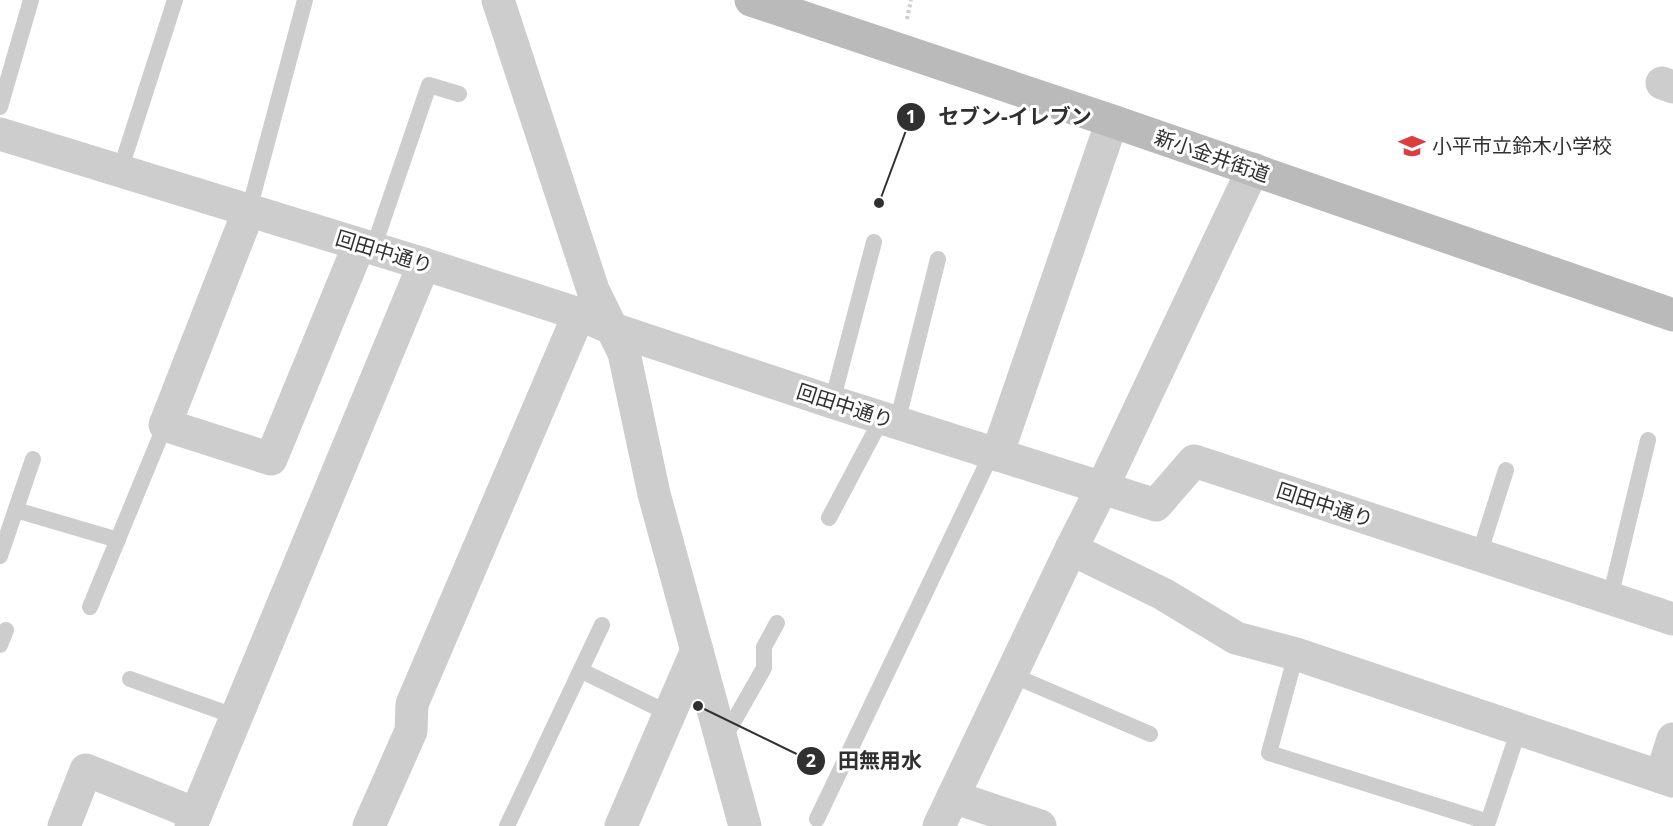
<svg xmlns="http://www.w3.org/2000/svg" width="1673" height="826" viewBox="0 0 1673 826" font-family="'Noto Sans','Noto Sans JP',sans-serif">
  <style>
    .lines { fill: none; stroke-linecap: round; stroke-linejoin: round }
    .path { stroke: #cdcdcd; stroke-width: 4; stroke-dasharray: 3 3; stroke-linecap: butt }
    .service { stroke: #cdcdcd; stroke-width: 16 }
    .minor { stroke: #cdcdcd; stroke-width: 33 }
    .secondary { stroke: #bababa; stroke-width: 33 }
    .labels { text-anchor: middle; stroke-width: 6; stroke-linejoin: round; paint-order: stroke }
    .poi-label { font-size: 20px; fill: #303030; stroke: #fff; text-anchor: start }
    .street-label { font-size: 20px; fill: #303030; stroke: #fff }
    .leader { fill: none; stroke: #303030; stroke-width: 2 }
    .callout-dot { fill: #303030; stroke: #fff; stroke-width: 2 }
    .mark-label { font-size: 18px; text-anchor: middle; font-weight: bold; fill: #fff }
    .callout-label { font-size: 21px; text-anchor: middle; font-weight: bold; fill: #303030; stroke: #fff; stroke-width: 6; stroke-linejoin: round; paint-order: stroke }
  </style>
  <rect width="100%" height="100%" fill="#fff"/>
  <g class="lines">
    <polyline class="path" points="907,19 911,0"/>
    <g class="service">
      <polyline points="0,107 31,0"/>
      <polyline points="120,171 175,0"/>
      <polyline points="249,210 305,0"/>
      <polyline points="373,249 429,85 459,94"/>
      <polyline points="832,402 874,242"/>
      <polyline points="897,423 938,259"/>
      <polyline points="16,510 118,540"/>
      <polyline points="829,518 882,418"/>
      <polyline points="1479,555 1506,470"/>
      <polyline points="0,556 33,459"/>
      <polyline points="1610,598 1648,440"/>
      <polyline points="90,607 165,425"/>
      <polyline points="0,645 6,630"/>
      <polyline points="1296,654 1269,753 1488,822 1519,729"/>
      <polyline points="582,671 670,714"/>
      <polyline points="1012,675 1150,734"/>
      <polyline points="130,679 237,717"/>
      <polyline points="723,740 764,668 764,647 777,623"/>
      <polyline points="817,819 992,453"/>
      <polyline points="507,826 602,625"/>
    </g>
    <g class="minor">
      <polyline points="498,0 593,290 624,353 654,494 745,826"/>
      <polyline points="1662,83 1673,87"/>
      <polyline points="0,134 424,264 579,314 613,329 832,402 1156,505 1194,461 1673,619"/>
      <polyline points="249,210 165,425 271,459 359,245"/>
      <polyline points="997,455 1112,121"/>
      <polyline points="1071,549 1163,594 1236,638 1296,654 1673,781"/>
      <polyline points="1661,777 1673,739"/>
      <polyline points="953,797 1040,826"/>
      <polyline points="64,826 86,770 196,814"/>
      <polyline points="191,826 424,264"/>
      <polyline points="369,826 411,731 412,704 579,314"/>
      <polyline points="621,826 697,650"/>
      <polyline points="939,826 1071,549 1102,488 1253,169"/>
    </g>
    <polyline class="secondary" points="751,0 1112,121 1673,315"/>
  </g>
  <defs>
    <g id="school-bare" transform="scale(2.07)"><path d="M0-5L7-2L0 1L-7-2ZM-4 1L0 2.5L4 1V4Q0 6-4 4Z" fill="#da3e3e" stroke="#fff" stroke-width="2.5" paint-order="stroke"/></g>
  </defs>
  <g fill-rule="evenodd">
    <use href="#school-bare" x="1412" y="146"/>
  </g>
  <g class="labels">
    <g class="poi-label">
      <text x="1432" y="153">小平市立鈴木小学校</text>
    </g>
    <g class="street-label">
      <text transform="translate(1212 156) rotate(19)" y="7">新小金井街道</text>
      <text transform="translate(384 252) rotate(17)" y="7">回田中通り</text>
      <text transform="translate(845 406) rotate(18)" y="7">回田中通り</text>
      <text transform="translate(1325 505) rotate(18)" y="7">回田中通り</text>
    </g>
  </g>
  <path class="leader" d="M879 203L911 117M698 706L811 761"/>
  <g class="callout-dot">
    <circle cx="879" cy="203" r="6"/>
    <circle cx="698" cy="706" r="6"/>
    <circle cx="911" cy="117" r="15"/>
    <circle cx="811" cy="761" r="15"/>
  </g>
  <g class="mark-label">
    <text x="911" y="123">1</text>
    <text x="811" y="767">2</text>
  </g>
  <g class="callout-label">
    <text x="1015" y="124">セブン-イレブン</text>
    <text x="880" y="768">田無用水</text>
  </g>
</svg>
